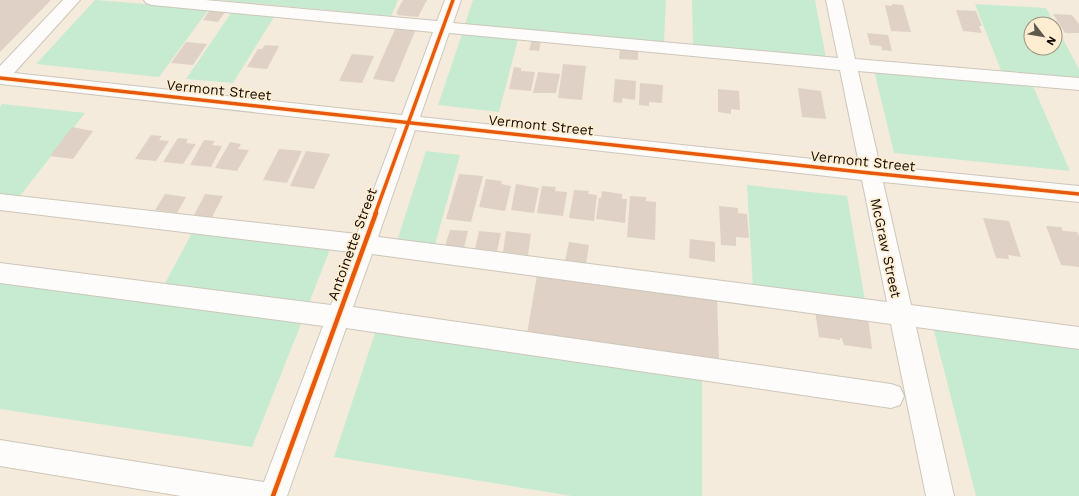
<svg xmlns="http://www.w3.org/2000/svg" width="1079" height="496" viewBox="0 0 1079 496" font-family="'Work Sans',sans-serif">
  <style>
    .green { fill: #c7ebd0 }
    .building { fill: #dfd1c6 }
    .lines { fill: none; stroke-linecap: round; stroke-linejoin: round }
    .minor-casing { stroke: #cdc6ba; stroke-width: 2 }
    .minor { fill: #fdfcfa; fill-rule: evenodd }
    .cycleway-far1-casing { stroke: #ffedd1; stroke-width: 5.5 }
    .cycleway-casing { stroke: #ffedd1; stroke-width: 7 }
    .cycleway-far1 { stroke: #e8590c; stroke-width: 3.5 }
    .cycleway { stroke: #e8590c; stroke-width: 4.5 }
    .labels { text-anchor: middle; stroke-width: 3.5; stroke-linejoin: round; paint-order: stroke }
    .street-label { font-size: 14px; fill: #100a03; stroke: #ffedd1 }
  </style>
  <rect width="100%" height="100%" fill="#f4ebdc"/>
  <g class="green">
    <polygon points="95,0 209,9 159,77 36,64"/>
    <polygon points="219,0 398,0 391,16"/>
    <polygon points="473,0 666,0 664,42 465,24"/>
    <polygon points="692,0 815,0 826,58 693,47"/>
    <polygon points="975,4 1046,8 1055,24 1031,24 1031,48 1055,48 1055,24 1079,69 1079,80 1002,73"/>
    <polygon points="231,13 274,17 233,83 186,79"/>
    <polygon points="462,34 518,39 499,112 438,105"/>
    <polygon points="874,70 1032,84 1070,171 894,153"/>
    <polygon points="2,104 85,113 19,197 0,195 0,107"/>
    <polygon points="426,151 460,155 434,248 396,244"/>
    <polygon points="747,185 847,196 865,300 753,287"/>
    <polygon points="192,233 330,249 308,306 162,289"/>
    <polygon points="0,280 303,319 252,447 0,409"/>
    <polygon points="933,327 1079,347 1079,496 976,496"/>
    <polygon points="376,330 702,377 702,496 572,496 334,457"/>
  </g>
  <g class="building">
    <polygon points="0,0 51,0 0,52"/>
    <polygon points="403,0 427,0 418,17 397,15 398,13 396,13"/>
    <polygon points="892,4 903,5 911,32 891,31 885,5 892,6"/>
    <polygon points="210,10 225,12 218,22 203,20"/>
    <polygon points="956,10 976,11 982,26 979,26 982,33 963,31"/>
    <polygon points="1053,14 1072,15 1079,24 1079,33 1065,33"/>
    <polygon points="396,27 416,29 394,82 373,79"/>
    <polygon points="867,33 888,35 892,51 882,50 881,46 870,45"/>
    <polygon points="532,40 541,41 539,51 529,50"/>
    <polygon points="186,42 207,44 193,65 171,63"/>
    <polygon points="265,45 279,46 267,69 247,67 258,49 262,49"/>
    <polygon points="620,49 638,50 638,60 619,59"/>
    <polygon points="352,54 374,56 362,83 339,81"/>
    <polygon points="563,64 586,66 582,100 558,98"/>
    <polygon points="514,67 521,68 521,71 535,72 531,91 509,89"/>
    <polygon points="538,72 560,74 556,93 533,93"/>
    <polygon points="615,79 636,81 635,100 622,98 622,103 613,102"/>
    <polygon points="640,83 663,85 662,103 649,102 649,106 639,105"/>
    <polygon points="798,88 821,91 826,119 802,117"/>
    <polygon points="718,89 739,91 740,110 731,109 731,114 718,112"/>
    <polygon points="72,127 93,131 73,159 50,156"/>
    <polygon points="151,135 162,136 159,140 169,141 156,161 135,159"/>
    <polygon points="178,138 188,139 186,143 196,144 183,164 163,162"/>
    <polygon points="204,140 215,141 212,145 222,146 211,167 190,165"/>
    <polygon points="230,142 241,144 238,149 249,150 237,171 215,168"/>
    <polygon points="279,149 302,151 287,183 263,180"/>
    <polygon points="306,151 330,154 314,189 290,186"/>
    <polygon points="459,174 483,176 471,222 446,219"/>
    <polygon points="486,179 502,181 501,184 511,186 505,211 479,207"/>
    <polygon points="516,184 539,188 534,213 511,210"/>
    <polygon points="542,186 556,187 555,191 567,192 563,216 537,213"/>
    <polygon points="574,190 589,191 588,194 597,195 594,221 569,218"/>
    <polygon points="602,191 622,194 622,199 627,199 625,223 596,219 599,198 601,198"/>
    <polygon points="165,194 186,197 177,213 155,210"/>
    <polygon points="205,194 223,196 211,219 193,217"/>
    <polygon points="630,196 646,197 646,201 656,202 655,240 627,237"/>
    <polygon points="719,206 738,208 738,213 747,214 749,238 736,237 736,246 721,245"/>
    <polygon points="983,218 1009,221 1021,257 1008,255 1009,259 996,258"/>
    <polygon points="1046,226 1061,227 1063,231 1077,232 1079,236 1079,267 1061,265"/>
    <polygon points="450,230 468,231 464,248 445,246"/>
    <polygon points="479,231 501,233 497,251 475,249"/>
    <polygon points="506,231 531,234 528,255 503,252"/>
    <polygon points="690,239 715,242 715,262 689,258"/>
    <polygon points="569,242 589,245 586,264 565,261"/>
    <polygon points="537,275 717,298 719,359 527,334"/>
    <polygon points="815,311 868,318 872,349 844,345 842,338 840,338 840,340 819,337"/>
  </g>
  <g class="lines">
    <g class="minor-casing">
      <path id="minor" d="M 63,0 L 80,0 L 14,73 L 402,115 L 433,32 L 152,5 L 146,3 L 144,0 L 205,0 L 437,21 L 445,0 L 461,0 L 453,23 L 838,58 L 826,0 L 842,0 L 855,59 L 1079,78 L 1079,90 L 858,71 L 880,166 L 1079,186 L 1079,202 L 883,182 L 911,305 L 1079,327 L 1079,349 L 916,327 L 954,496 L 926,496 L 891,324 L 372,254 L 353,307 L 891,384 L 900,387 L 904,396 L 900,405 L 891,408 L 346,328 L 287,496 L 181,496 L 0,466 L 0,440 L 264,482 L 323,326 L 0,283 L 0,263 L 331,305 L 351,252 L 0,210 L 0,194 L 357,234 L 397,128 L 0,84 L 0,66 ZM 449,33 L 840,70 L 859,164 L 420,117 ZM 415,130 L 862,180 L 887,302 L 378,237 Z"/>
    </g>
    <use href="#minor" class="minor"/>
    <g class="cycleway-far1-casing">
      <g id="cycleway-far1">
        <polyline points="0,78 870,173 1079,194"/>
        <polyline points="375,214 453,0"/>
      </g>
    </g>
    <g class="cycleway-casing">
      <polyline id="cycleway" points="273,496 376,213"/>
    </g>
    <use href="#cycleway-far1" class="cycleway-far1"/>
    <use href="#cycleway" class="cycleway"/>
  </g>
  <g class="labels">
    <g class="street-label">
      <text transform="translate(219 90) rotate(6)" y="5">Vermont Street</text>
      <text transform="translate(541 125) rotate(6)" y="5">Vermont Street</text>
      <text transform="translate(863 161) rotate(6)" y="5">Vermont Street</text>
      <text transform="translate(352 244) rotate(-70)" y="5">Antoinette Street</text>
      <text transform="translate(886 248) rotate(78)" y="5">McGraw Street</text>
    </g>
  </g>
  <g transform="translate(1043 36) rotate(121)"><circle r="19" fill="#ffedd1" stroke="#9f927f"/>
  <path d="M0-3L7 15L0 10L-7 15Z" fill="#60594f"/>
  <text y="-6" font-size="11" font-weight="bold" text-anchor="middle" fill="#100a03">N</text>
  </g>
</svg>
